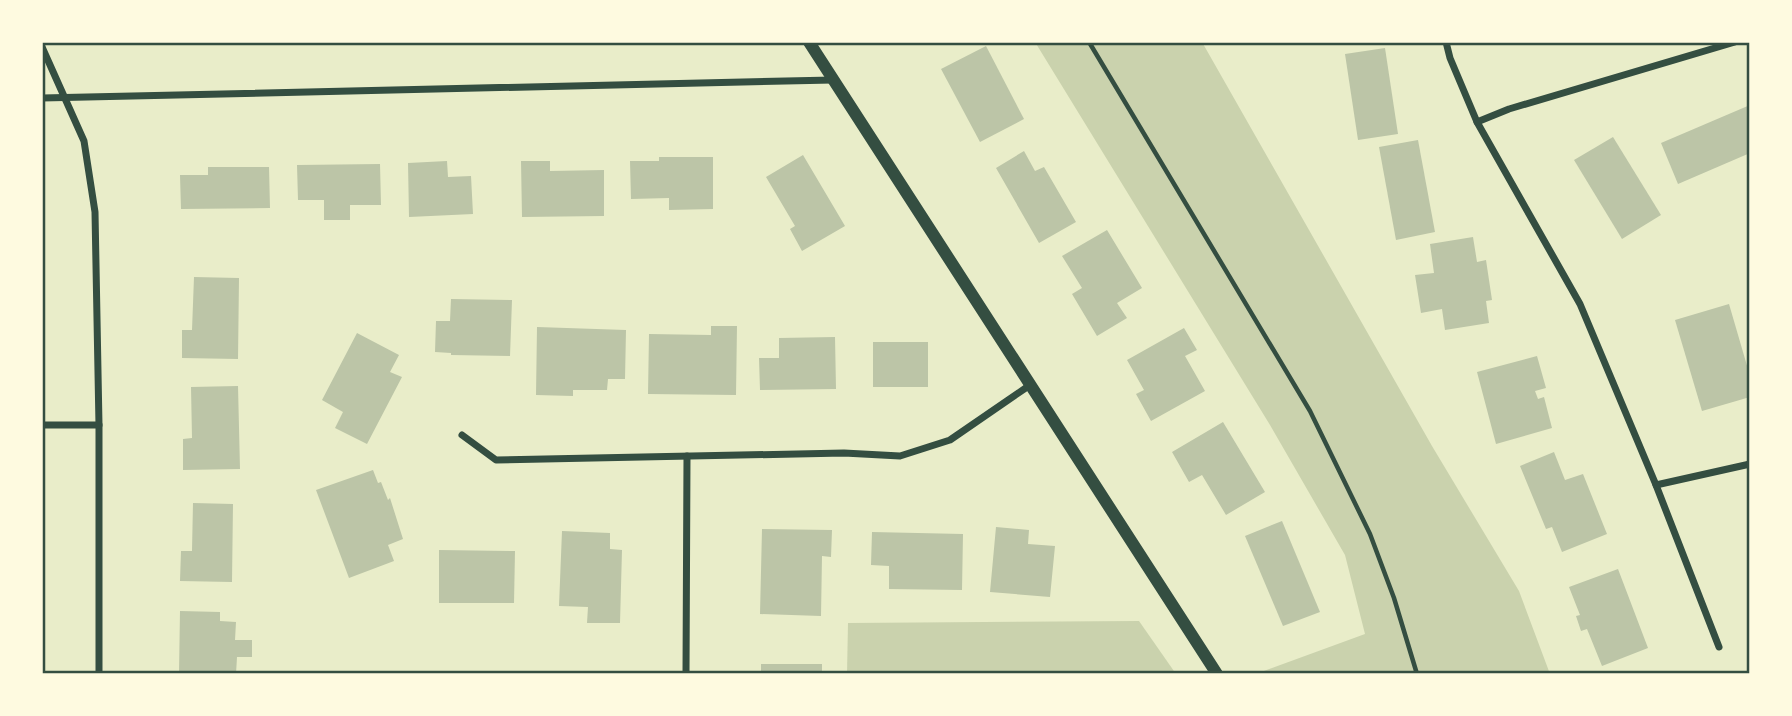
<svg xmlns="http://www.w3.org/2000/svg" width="1792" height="716" viewBox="0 0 1792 716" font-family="Overpass,sans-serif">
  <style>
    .green { fill: #cad2ad }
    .building { fill: #bcc5a7 }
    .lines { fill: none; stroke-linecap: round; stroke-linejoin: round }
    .path { stroke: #344e41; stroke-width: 4.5 }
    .minor { stroke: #344e41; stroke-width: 7 }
    .tertiary { stroke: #344e41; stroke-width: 12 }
    .neatline { fill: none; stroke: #344e41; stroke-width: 2.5 }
  </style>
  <rect width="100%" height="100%" fill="#e9edc9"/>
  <g class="green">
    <polygon points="1035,42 1202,42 1432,446 1519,591 1550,674 1262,674 1261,672 1365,634 1345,555 1270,425"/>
    <polygon points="1139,621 1176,674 847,674 848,623"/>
  </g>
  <g class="building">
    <polygon points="986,46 1024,119 980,142 941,69"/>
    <polygon points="1385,48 1398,134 1358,140 1345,54"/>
    <polygon points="1750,105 1750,153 1678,184 1661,143"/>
    <polygon points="1613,137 1661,215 1622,239 1574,160"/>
    <polygon points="1418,140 1435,232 1396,240 1379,147"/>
    <polygon points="1024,151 1035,171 1044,167 1076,222 1039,243 996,168"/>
    <polygon points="803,155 845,226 802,251 790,229 795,226 766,177"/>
    <polygon points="659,157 713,157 713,209 669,210 669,198 631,199 630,161 659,161"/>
    <polygon points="447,161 448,177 471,176 473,214 409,217 408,163"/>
    <polygon points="521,161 550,161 550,171 604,170 604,216 522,217"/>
    <polygon points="380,164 381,205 350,205 350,220 324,220 324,200 298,200 297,165"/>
    <polygon points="208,167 269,167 270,208 181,209 180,175 208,175"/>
    <polygon points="1107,230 1142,288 1117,303 1127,318 1097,336 1072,294 1082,288 1062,256"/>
    <polygon points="1473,237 1477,262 1486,260 1492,300 1486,301 1489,323 1445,330 1442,309 1421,313 1415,275 1434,273 1430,244"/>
    <polygon points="194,277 239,278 238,359 182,358 182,330 192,330"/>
    <polygon points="451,299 512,300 510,356 451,355 451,353 435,352 436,321 450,321"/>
    <polygon points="1729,304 1750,376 1750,397 1702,411 1675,320"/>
    <polygon points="711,326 737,326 736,395 648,394 649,334 711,335"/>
    <polygon points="537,327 626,330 625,379 608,379 607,390 573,390 573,396 536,395"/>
    <polygon points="1184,328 1197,350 1185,356 1205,391 1151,421 1136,394 1144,390 1127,360"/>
    <polygon points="357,333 399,355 390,372 402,377 367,444 335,428 343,412 322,400"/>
    <polygon points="835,337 836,389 760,390 759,358 779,358 779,338"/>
    <rect x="873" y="342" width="55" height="45"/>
    <polygon points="1537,356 1546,388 1535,391 1538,399 1544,397 1552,428 1496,444 1477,372"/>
    <polygon points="238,386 240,469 183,470 183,439 192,438 191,387"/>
    <polygon points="1223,422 1265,492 1226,515 1202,475 1189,482 1172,452"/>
    <polygon points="1554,452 1565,480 1583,474 1607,534 1562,552 1552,527 1546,529 1520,466"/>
    <polygon points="373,470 378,483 381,482 388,500 390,498 403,539 388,545 394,561 349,578 316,490"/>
    <polygon points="193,503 233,504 232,582 180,581 181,551 192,551"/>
    <polygon points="1282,521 1320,612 1283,626 1245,536"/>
    <polygon points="996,527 1029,530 1028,544 1055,546 1050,597 990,592"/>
    <polygon points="762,529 832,530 831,557 822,556 821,616 760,614"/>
    <polygon points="562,531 610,533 610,549 622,550 620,623 587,623 588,607 559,606"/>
    <polygon points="872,532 963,534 962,590 889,589 889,566 871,565"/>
    <polygon points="439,550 515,551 514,603 439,603"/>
    <polygon points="1618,569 1648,648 1602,666 1587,629 1581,631 1576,616 1580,615 1569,587"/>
    <polygon points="180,611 220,612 220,621 236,622 235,640 252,640 252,657 237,657 236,674 179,674"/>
    <rect x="761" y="664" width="61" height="10"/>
  </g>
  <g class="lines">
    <polyline class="path" points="1089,42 1310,411 1370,534 1394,598 1417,674"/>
    <g class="minor">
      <polyline points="1446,42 1450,58 1477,122 1580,304 1656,485 1719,647"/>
      <polyline points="42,47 84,141 95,212 99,425 99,674"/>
      <polyline points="42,98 833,80"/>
      <polyline points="1477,122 1509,109 1735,42"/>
      <polyline points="42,425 99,425"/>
      <polyline points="462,435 496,460 844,453 900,456 950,440 1030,385"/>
      <polyline points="1656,485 1750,464"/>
      <polyline points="686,674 687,456"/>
    </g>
    <polyline class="tertiary" points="809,42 1217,674"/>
  </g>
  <rect width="1792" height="716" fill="none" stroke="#fefae0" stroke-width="88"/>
  <rect x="44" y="44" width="1704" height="628" class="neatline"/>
</svg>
